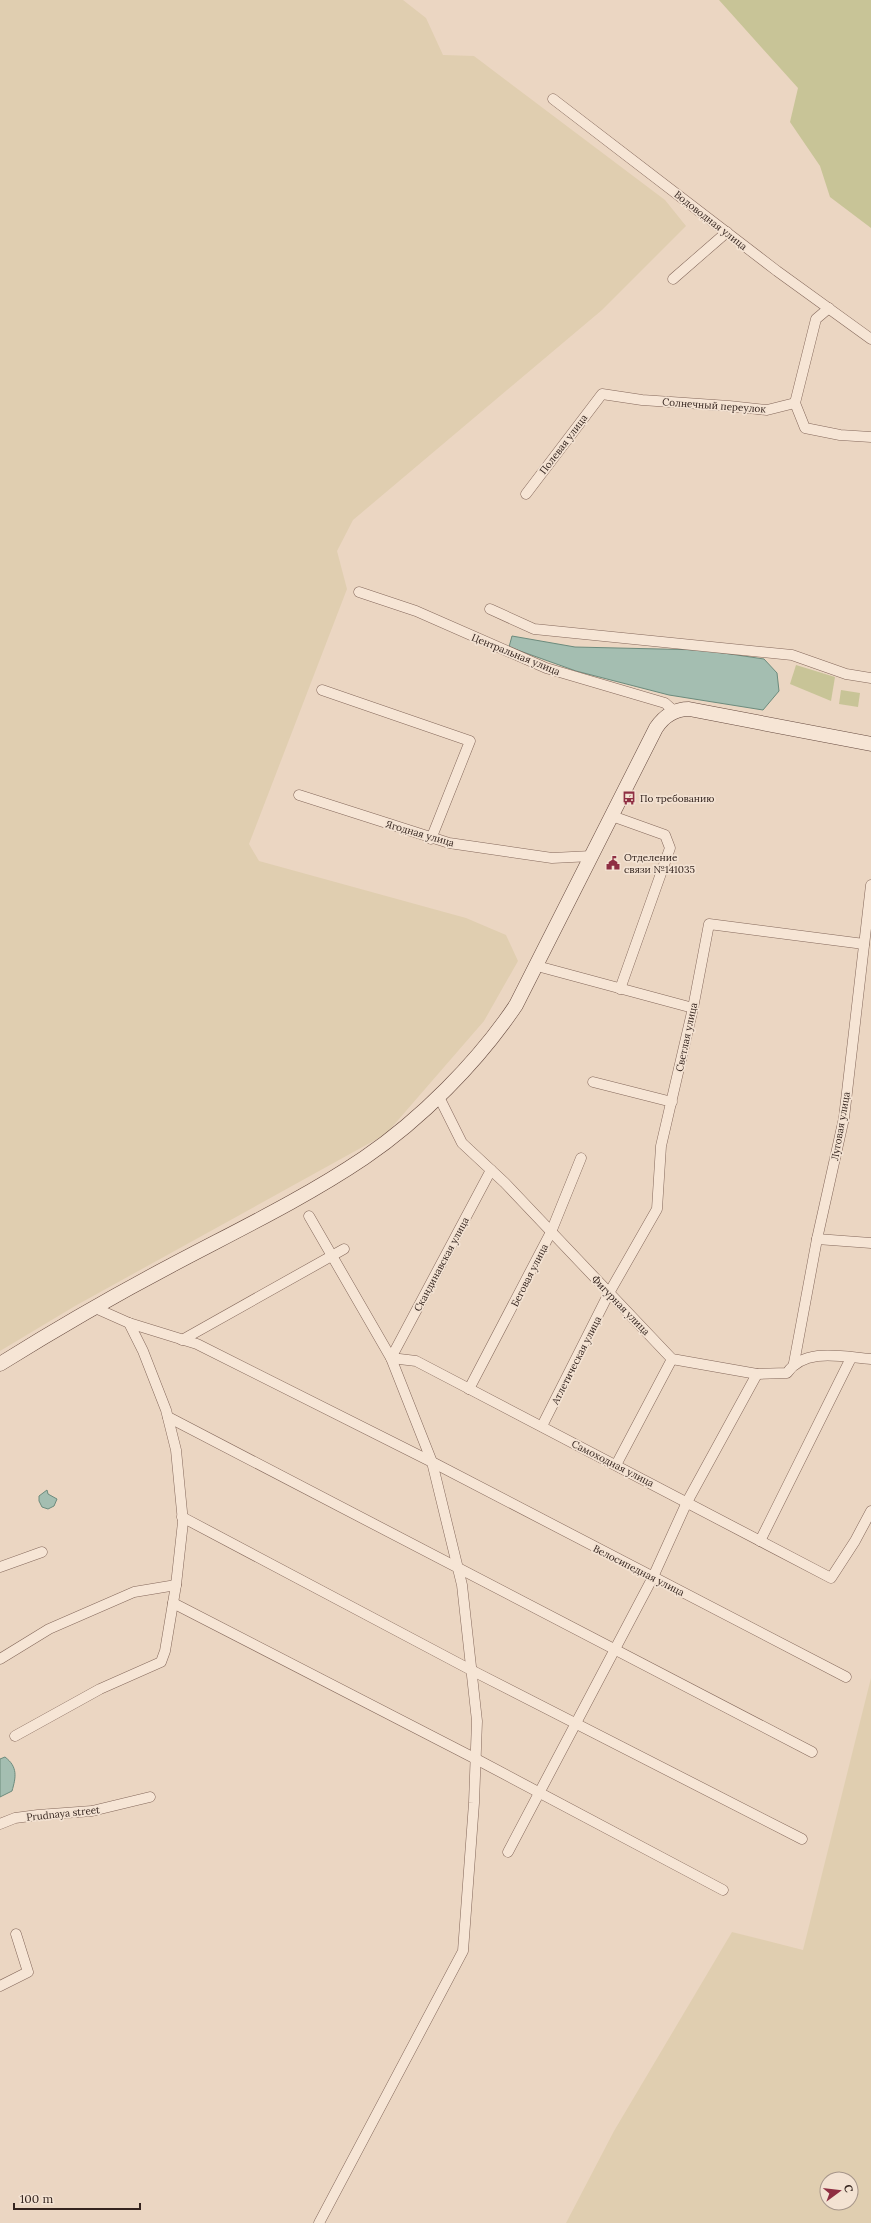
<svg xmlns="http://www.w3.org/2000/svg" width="871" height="2223" viewBox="0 0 871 2223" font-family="Lora,serif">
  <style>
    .farmland { fill: #e0ceb0; fill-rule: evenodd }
    .green { fill: #c8c497 }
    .water { fill: #a4beb1; stroke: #6c8b7d }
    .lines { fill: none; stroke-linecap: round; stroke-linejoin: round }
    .street-casing { stroke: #84685b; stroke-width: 11 }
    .secondary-casing { stroke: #65493e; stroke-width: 15 }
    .street { stroke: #f6e5d5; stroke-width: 10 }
    .secondary { stroke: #f6e5d5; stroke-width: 14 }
    .labels { text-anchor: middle; stroke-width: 3.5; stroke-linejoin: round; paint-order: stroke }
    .street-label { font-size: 10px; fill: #34241e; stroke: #f3e2d2 }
    .poi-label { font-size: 10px; fill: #34241e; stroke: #f3e2d2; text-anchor: start }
  </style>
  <rect width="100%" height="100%" fill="#ebd6c2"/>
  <g class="farmland">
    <polygon points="0,0 403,0 426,18 443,55 474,56 665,200 686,226 602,310 353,520 337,551 347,589 249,844 259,861 466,918 506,935 518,961 484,1021 386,1134 75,1306 0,1351"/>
    <path d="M 871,1678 L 871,2223 L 566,2223 L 614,2131 L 732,1932 L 803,1950 ZM 827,2179 L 851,2179 L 851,2203 L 827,2203 Z"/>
  </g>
  <g class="green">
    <polygon points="719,0 871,0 871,228 830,197 820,166 790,122 798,88"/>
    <polygon points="796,665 835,677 831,701 790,684"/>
    <polygon points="841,690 860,693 858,707 839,704"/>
  </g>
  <g class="water">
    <polygon points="512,636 575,647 703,650 764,659 777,673 779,691 763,710 669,695 576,671 509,647"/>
    <polygon points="47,1490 48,1494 57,1499 54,1506 48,1509 42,1507 39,1501 39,1496"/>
    <path d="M 5,1757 C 18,1767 16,1777 12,1791 L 0,1797 L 0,1759 Z"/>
  </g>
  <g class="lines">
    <g class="street-casing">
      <g id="street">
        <polyline points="553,99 777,271 871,339"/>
        <polyline points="673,279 727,232"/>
        <polyline points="795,403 805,428 840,435 871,437"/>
        <polyline points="526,494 602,394 642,400 729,406 767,410 795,403 816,319 829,308"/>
        <polyline points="359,592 416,611 546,668 665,703 674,711"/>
        <polyline points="490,609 534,629 792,655 846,674 871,678"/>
        <polyline points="322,690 470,741 431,839"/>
        <polyline points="299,795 449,843 552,858 592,856"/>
        <polyline points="612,816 665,835 670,848 620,989"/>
        <polyline points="537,966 693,1008"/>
        <polyline points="593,1082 672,1102"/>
        <path d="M 438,1095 L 462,1143 L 505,1183 L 672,1359 L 757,1374 L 787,1373 C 805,1347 843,1357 871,1359"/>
        <polyline points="491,1170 391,1358 416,1361 831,1578 855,1541 871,1511"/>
        <polyline points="309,1216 391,1358 432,1462 462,1585 477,1721 474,1803 463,1951 319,2223"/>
        <polyline points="817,1239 871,1243"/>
        <polyline points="93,1307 129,1323 197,1344 432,1462 846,1677"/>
        <polyline points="182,1340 344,1249"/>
        <polyline points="794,1363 817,1239 844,1118 871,885"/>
        <polyline points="469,1389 551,1232 581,1158"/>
        <polyline points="168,1417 812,1752"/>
        <polyline points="542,1426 609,1293 657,1209 661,1146 693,1008 709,924 864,944"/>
        <polyline points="616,1465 672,1359"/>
        <polyline points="182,1517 471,1670 802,1839"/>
        <polyline points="760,1541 851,1358"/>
        <polyline points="0,1567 42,1552"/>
        <polyline points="173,1603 476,1759 723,1890"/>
        <polyline points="0,1659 49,1629 134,1592 176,1585"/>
        <polyline points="15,1736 100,1689 161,1662 165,1651 176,1585 183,1522 176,1450 166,1410 143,1351 129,1323"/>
        <polyline points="0,1824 15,1818 38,1815 92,1811 150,1797"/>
        <polyline points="508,1852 653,1577 687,1502 757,1374"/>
        <polyline points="0,1986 28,1972 16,1934"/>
      </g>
    </g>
    <g class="secondary-casing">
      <path id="secondary" d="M 0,1364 C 56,1329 113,1296 172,1265 C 236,1231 303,1199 364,1158 C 420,1120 478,1062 516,1005 L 656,728 C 664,716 674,709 689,709 L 871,744"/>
    </g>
    <use href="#street" class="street"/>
    <use href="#secondary" class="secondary"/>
  </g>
  <defs>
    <g id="bus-bare" transform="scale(1.08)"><path d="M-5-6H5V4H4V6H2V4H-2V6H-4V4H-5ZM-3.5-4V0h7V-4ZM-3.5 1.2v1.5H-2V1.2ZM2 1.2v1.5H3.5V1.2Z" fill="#8f2f43" stroke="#f3e2d2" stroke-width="2.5" paint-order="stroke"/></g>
    <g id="civic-bare" transform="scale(1.08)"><path d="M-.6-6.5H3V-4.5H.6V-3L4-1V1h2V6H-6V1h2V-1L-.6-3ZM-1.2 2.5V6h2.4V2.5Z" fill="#8f2f43" stroke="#f3e2d2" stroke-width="2.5" paint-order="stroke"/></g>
  </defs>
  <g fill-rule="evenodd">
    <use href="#bus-bare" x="629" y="798"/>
    <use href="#civic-bare" x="613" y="863"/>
  </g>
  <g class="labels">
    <g class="street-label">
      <text transform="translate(711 220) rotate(38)" y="4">Водоводная улица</text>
      <text transform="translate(714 405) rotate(4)" y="4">Солнечный переулок</text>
      <text transform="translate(563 444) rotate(-53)" y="4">Полевая улица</text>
      <text transform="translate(516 654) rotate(22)" y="4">Центральная улица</text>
      <text transform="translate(420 833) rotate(16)" y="4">Ягодная улица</text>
      <text transform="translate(686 1037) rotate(-78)" y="4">Светлая улица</text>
      <text transform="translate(840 1126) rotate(-80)" y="4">Луговая улица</text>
      <text transform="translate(441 1264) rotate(-62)" y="4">Скандинавская улица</text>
      <text transform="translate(529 1275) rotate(-63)" y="4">Беговая улица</text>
      <text transform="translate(621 1305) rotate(46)" y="4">Фигурная улица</text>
      <text transform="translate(576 1360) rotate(-63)" y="4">Атлетическая улица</text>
      <text transform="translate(613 1463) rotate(27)" y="4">Самоходная улица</text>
      <text transform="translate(639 1570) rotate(27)" y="4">Велосипедная улица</text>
      <text transform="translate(63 1813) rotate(-6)" y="4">Prudnaya street</text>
    </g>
    <g class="poi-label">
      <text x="640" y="802">По требованию</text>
      <text x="624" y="861">Отделение<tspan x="624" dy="12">связи №141035</tspan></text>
    </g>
  </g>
  <g transform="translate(839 2191) rotate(75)"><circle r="19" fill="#f3e2d2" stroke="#a7968a"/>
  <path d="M0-3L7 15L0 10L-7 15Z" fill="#8f2f43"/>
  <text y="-6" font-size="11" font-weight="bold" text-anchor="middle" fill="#34241e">С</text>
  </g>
  <path d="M14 2203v6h126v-6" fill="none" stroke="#34241e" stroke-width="2"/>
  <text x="20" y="2203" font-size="12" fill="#34241e" stroke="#f3e2d2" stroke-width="3" paint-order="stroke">100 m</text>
</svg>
